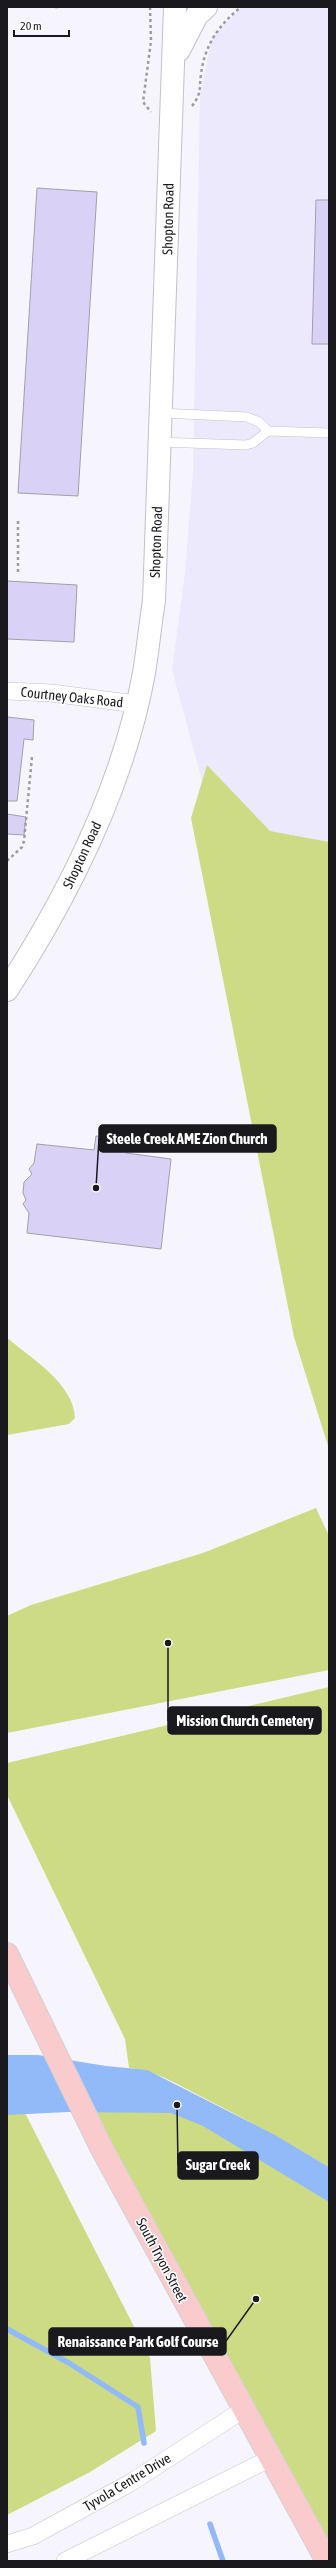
<svg xmlns="http://www.w3.org/2000/svg" width="336" height="2568" viewBox="0 0 336 2568" font-family="'Asap Condensed',sans-serif">
  <style>
    .built { fill: #ede9fc }
    .green { fill: #cedb85 }
    .water { fill: #92baf8 }
    .lines { fill: none; stroke-linecap: round; stroke-linejoin: round }
    .stream { stroke: #92baf8; stroke-width: 5.5 }
    .building { fill: #dad2f6; stroke: #a29faa }
    .service-casing { stroke: #c2c0cb; stroke-width: 10 }
    .minor-casing { stroke: #c2c0cb; stroke-width: 18 }
    .tertiary-casing { stroke: #c2c0cb; stroke-width: 24 }
    .primary-casing { stroke: #d1d1d2; stroke-width: 24 }
    .path { stroke: #9d9ca3; stroke-width: 2.5; stroke-dasharray: 3 3; stroke-linecap: butt }
    .service { stroke: #fff; stroke-width: 9 }
    .minor { stroke: #fff; stroke-width: 17 }
    .tertiary { stroke: #fff; stroke-width: 22 }
    .primary { stroke: #facbcd; stroke-width: 22 }
    .labels { text-anchor: middle; stroke-width: 3; stroke-linejoin: round; paint-order: stroke }
    .street-label { font-size: 14px; fill: #1a1a1e; stroke: #fff }
    .leader { fill: none; stroke: #1a1a1e; stroke-width: 1.5 }
    .callout-dot { fill: #1a1a1e; stroke: #fff; stroke-width: 1.5 }
    .callout { fill: #1a1a1e; stroke: #1a1a1e; stroke-width: 1.5 }
    .callout-label { font-size: 15px; text-anchor: middle; font-weight: bold; fill: #fff }
  </style>
  <rect width="100%" height="100%" fill="#f6f4fd"/>
  <polygon class="built" points="242,7 329,7 329,1248 172,670 185,573 193,472 200,96 212,37"/>
  <g class="green">
    <polygon points="207,765 270,831 329,842 329,1449 294,1337 191,818"/>
    <path d="M 7,1338 C 31,1358 74,1384 75,1418 L 69,1424 L 7,1435 Z"/>
    <polygon points="316,1508 329,1536 329,1670 7,1733 7,1616 31,1605 203,1553"/>
    <path d="M 329,1687 L 329,2167 C 289,2143 249,2121 208,2100 C 182,2087 158,2071 129,2068 L 125,2039 L 7,1795 L 7,1763 Z"/>
    <polygon points="7,2072 24,2111 150,2358 156,2431 90,2472 7,2515"/>
    <polygon points="75,2093 177,2105 329,2188 329,2561"/>
  </g>
  <polygon class="water" points="7,2055 38,2055 106,2066 147,2070 275,2135 329,2167 329,2202 203,2126 171,2113 68,2112 7,2115"/>
  <g class="lines">
    <g class="stream">
      <polyline points="7,2329 69,2363 138,2407 144,2443"/>
      <polyline points="210,2524 223,2561"/>
    </g>
  </g>
  <g class="building">
    <polygon points="37,188 97,192 78,496 18,493"/>
    <polygon points="316,200 329,200 329,344 312,344"/>
    <polygon points="7,581 77,585 74,642 7,639"/>
    <polygon points="7,717 34,720 33,740 24,739 17,801 7,801"/>
    <polygon points="7,814 26,817 24,835 7,834"/>
    <polygon points="96,1136 127,1139 126,1153 171,1159 161,1249 27,1233 29,1213 23,1204 26,1200 23,1193 24,1182 32,1174 29,1169 34,1163 37,1144 94,1150"/>
  </g>
  <g class="lines">
    <g class="service-casing">
      <g id="service">
        <polyline points="160,413 247,417 259,422 268,431"/>
        <polyline points="159,442 246,445 253,443 268,431 329,433"/>
      </g>
    </g>
    <g class="minor-casing">
      <g id="minor">
        <polyline points="7,691 51,693 136,704"/>
        <polyline points="7,2544 33,2536 130,2483 243,2410"/>
        <polyline points="65,2561 271,2458"/>
      </g>
    </g>
    <g class="tertiary-casing">
      <g id="tertiary">
        <polyline points="179,50 197,15 206,7"/>
        <path d="M 7,990 C 70,893 123,787 144,673 C 148,649 150,625 154,601 L 175,7"/>
      </g>
    </g>
    <g class="primary-casing">
      <polyline id="primary" points="7,1954 102,2149 327,2561"/>
    </g>
    <g class="path">
      <polyline points="55,7 60,7"/>
      <polyline points="150,7 151,41 143,102 151,112"/>
      <path d="M 192,106 C 202,93 199,89 201,74 C 205,44 219,25 241,7"/>
      <polyline points="18,572 18,519"/>
      <polyline points="7,861 22,847 24,841 32,757"/>
    </g>
    <use href="#service" class="service"/>
    <use href="#minor" class="minor"/>
    <use href="#tertiary" class="tertiary"/>
    <use href="#primary" class="primary"/>
  </g>
  <g class="labels">
    <g class="street-label">
      <text transform="translate(168 219) rotate(-89)" y="5">Shopton Road</text>
      <text transform="translate(156 542) rotate(-88)" y="5">Shopton Road</text>
      <text transform="translate(72 697) rotate(6)" y="5">Courtney Oaks Road</text>
      <text transform="translate(82 855) rotate(-65)" y="5">Shopton Road</text>
      <text transform="translate(162 2260) rotate(62)" y="5">South Tryon Street</text>
      <text transform="translate(127 2482) rotate(-31)" y="5">Tyvola Centre Drive</text>
    </g>
  </g>
  <path class="leader" d="M96 1188L99 1138M168 1643L168 1721M177 2105L178 2165M256 2299L226 2341"/>
  <g class="callout-dot">
    <circle cx="96" cy="1188" r="4"/>
    <circle cx="168" cy="1643" r="4"/>
    <circle cx="177" cy="2105" r="4"/>
    <circle cx="256" cy="2299" r="4"/>
  </g>
  <g class="callout">
    <rect x="99" y="1125" width="177" height="27" rx="4"/>
    <rect x="168" y="1707" width="153" height="27" rx="4"/>
    <rect x="178" y="2152" width="80" height="27" rx="4"/>
    <rect x="49" y="2328" width="177" height="27" rx="4"/>
  </g>
  <g class="callout-label">
    <text x="187" y="1144">Steele Creek AME Zion Church</text>
    <text x="245" y="1726">Mission Church Cemetery</text>
    <text x="218" y="2170">Sugar Creek</text>
    <text x="138" y="2347">Renaissance Park Golf Course</text>
  </g>
  <rect width="336" height="2568" fill="none" stroke="#1a1a1e" stroke-width="16"/>
  <path d="M14 30v6h55v-6" fill="none" stroke="#1a1a1e" stroke-width="2"/>
  <text x="20" y="30" font-size="12" fill="#1a1a1e" stroke="#ffffff" stroke-width="3" paint-order="stroke">20 m</text>
</svg>
